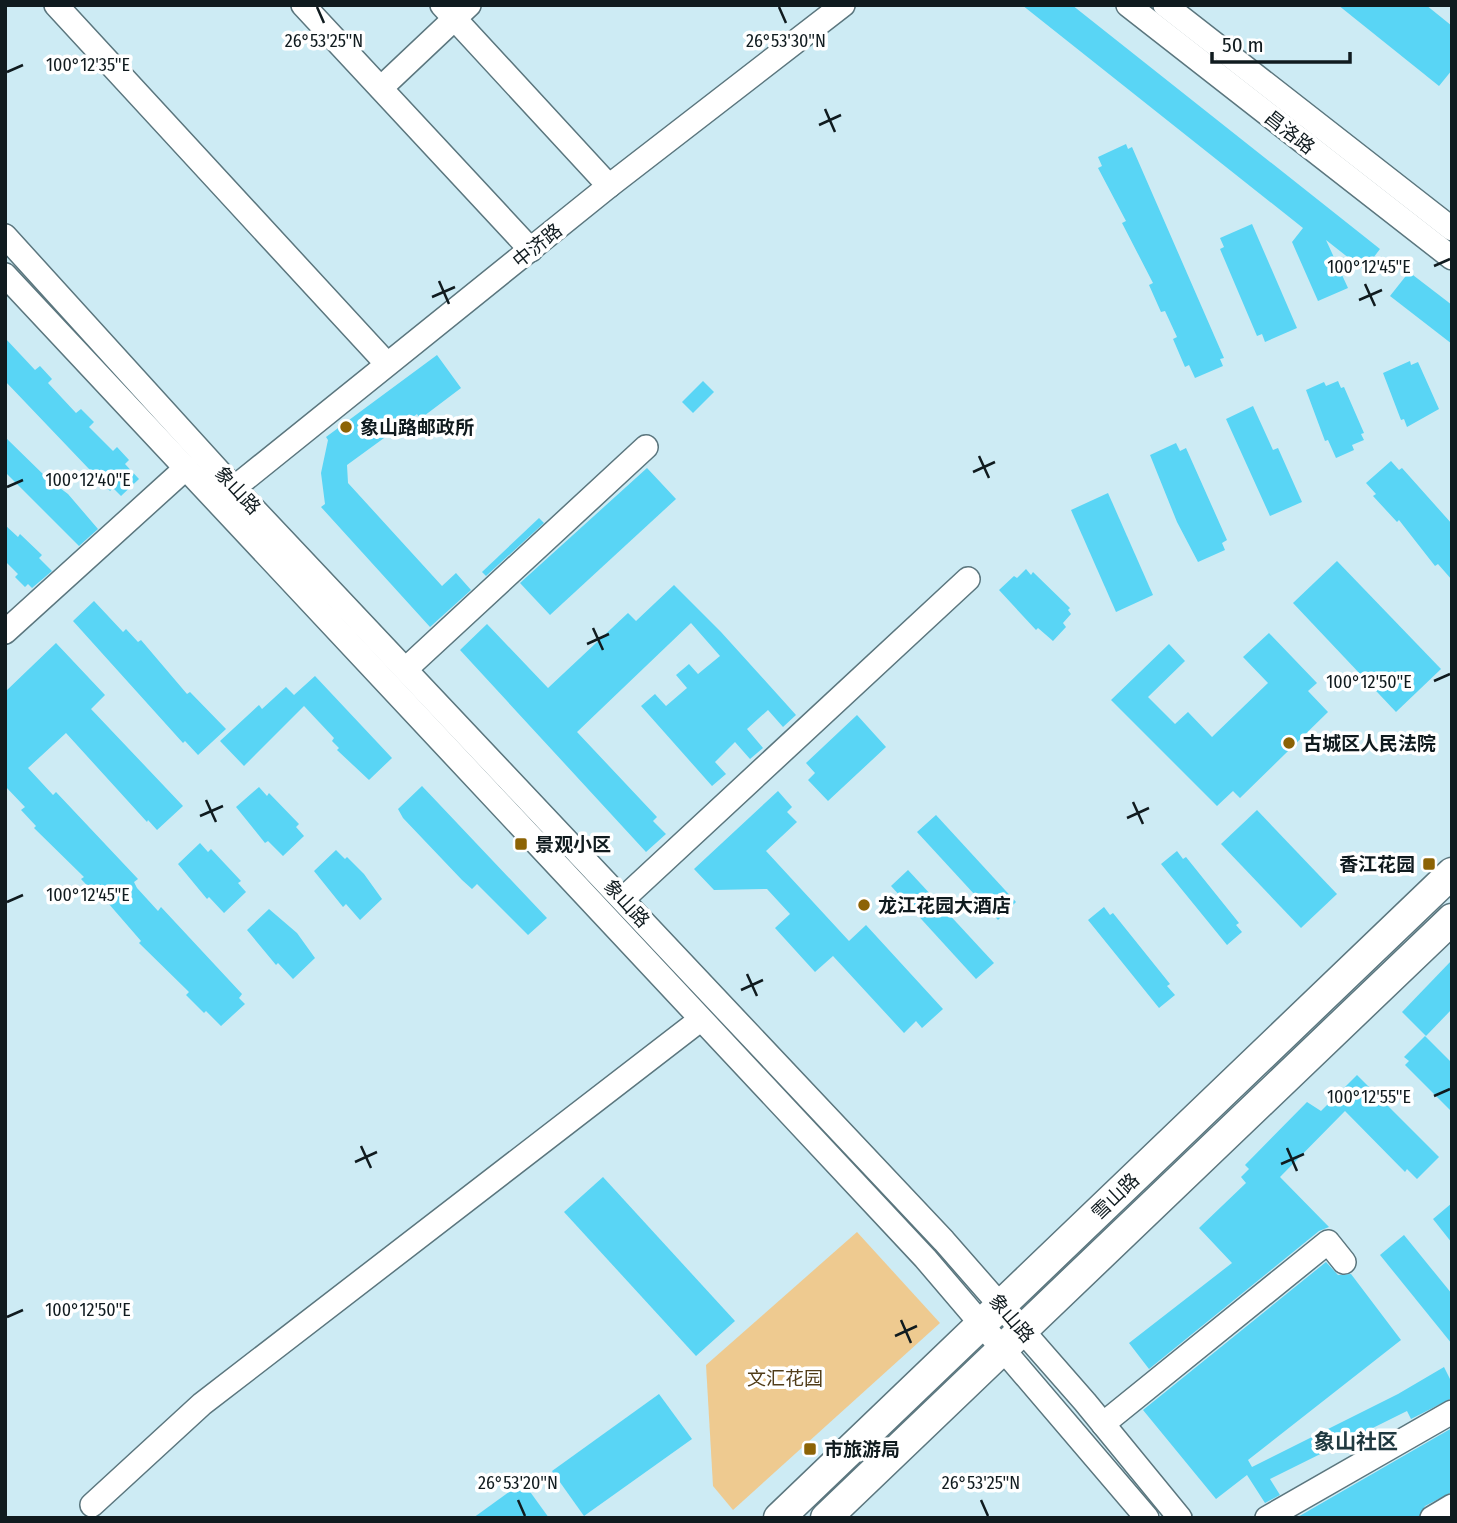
<svg xmlns="http://www.w3.org/2000/svg" width="1457" height="1523" viewBox="0 0 1457 1523" font-family="'Fira Sans Condensed','Noto Sans SC',sans-serif">
  <style>
    .green { fill: #eeca90 }
    .building { fill: #59d5f5 }
    .lines { fill: none; stroke-linecap: round; stroke-linejoin: round }
    .minor-casing { stroke: #5b767e; stroke-width: 26 }
    .major-casing { stroke: #5b767e; stroke-width: 33 }
    .minor { stroke: #fff; stroke-width: 23 }
    .major { stroke: #fff; stroke-width: 30 }
    .ticks { fill: none; stroke: #101b1f; stroke-width: 2.5 }
    .poi-dot { fill: #8c6305; stroke: #fff; stroke-width: 2.5 }
    .labels { text-anchor: middle; stroke-width: 7; stroke-linejoin: round; paint-order: stroke }
    .street-label { font-size: 19px; fill: #101b1f; stroke: #fff }
    .poi-label { font-size: 19px; font-weight: bold; fill: #101b1f; stroke: #fff; text-anchor: start }
    .park-label { font-size: 19px; fill: #513d19; stroke: #fff }
    .neighbourhood-label { font-size: 21px; font-weight: bold; fill: #203940; stroke: #fff }
    .ticks-label { font-size: 18px; text-anchor: middle; fill: #101b1f; stroke: #fff; stroke-width: 7; stroke-linejoin: round; paint-order: stroke }
  </style>
  <rect width="100%" height="100%" fill="#cdebf4"/>
  <polygon class="green" points="857,1232 940,1323 733,1510 713,1486 706,1365"/>
  <g class="building">
    <polygon points="1022,5 1072,5 1380,249 1364,270 1326,240 1348,288 1318,301 1292,242 1303,228"/>
    <polygon points="1338,5 1426,5 1452,26 1452,70 1439,86"/>
    <polygon points="1126,144 1128,149 1132,147 1224,358 1220,359 1223,366 1195,378 1189,365 1185,367 1173,339 1177,337 1165,311 1161,312 1149,285 1153,283 1122,223 1126,221 1098,168 1102,166 1098,157"/>
    <polygon points="1252,224 1297,328 1265,342 1262,334 1257,336 1220,249 1224,247 1220,238"/>
    <polygon points="1409,272 1452,305 1452,344 1390,296"/>
    <polygon points="5,338 35,370 40,366 52,379 48,383 76,413 81,409 94,422 89,427 113,451 117,447 129,460 125,464 139,479 121,496 113,488 110,491 5,381"/>
    <polygon points="437,355 461,388 420,419 417,414 347,465 348,483 442,586 456,573 471,590 430,627 321,507 325,504 321,473 328,440 326,437"/>
    <polygon points="1410,361 1411,365 1418,362 1439,409 1407,427 1404,419 1401,420 1383,373"/>
    <polygon points="703,381 714,392 693,413 682,402"/>
    <polygon points="1338,381 1341,388 1344,387 1364,433 1361,434 1364,440 1352,445 1354,450 1336,458 1328,440 1325,441 1306,390 1324,382 1326,386"/>
    <polygon points="1253,406 1273,450 1278,448 1302,502 1270,516 1226,419"/>
    <polygon points="5,437 48,479 68,494 98,529 79,546 5,472"/>
    <polygon points="1176,443 1180,451 1186,448 1227,540 1222,543 1225,550 1198,562 1177,522 1150,455"/>
    <polygon points="1391,461 1399,470 1402,468 1452,524 1452,580 1438,564 1435,566 1399,520 1397,522 1373,496 1376,494 1366,483"/>
    <polygon points="647,468 676,499 550,615 520,583"/>
    <polygon points="1108,493 1153,595 1116,612 1071,510"/>
    <polygon points="539,518 544,523 486,576 482,572"/>
    <polygon points="5,525 18,537 20,534 42,555 39,558 52,571 32,588 28,584 25,587 15,577 18,574 5,561"/>
    <polygon points="1337,561 1441,669 1396,712 1293,603"/>
    <polygon points="1026,569 1031,575 1033,572 1070,608 1068,610 1071,614 1063,623 1066,627 1053,641 1038,628 1036,630 999,590 1014,576 1017,578"/>
    <polygon points="674,585 721,632 796,715 783,727 768,710 747,729 763,748 750,759 735,742 715,762 726,774 712,786 641,706 655,694 666,706 687,688 676,675 689,664 698,674 720,656 691,623 577,732 657,817 653,821 666,834 646,852 460,650 487,624 548,688 628,613 636,621"/>
    <polygon points="94,601 123,632 126,629 138,642 141,640 187,694 190,692 226,729 198,755 185,741 183,743 73,621"/>
    <polygon points="1269,633 1317,683 1308,691 1328,712 1240,798 1233,791 1217,806 1111,700 1169,644 1185,661 1148,697 1175,724 1188,712 1212,737 1268,683 1243,657"/>
    <polygon points="56,643 105,695 91,709 183,806 157,830 148,820 147,822 66,733 28,768 53,795 56,792 138,879 134,882 137,888 158,911 161,907 242,994 239,998 245,1004 221,1026 206,1011 204,1013 186,995 189,992 139,943 141,941 102,896 99,898 81,879 84,877 34,828 36,826 21,810 25,807 5,786 5,692"/>
    <polygon points="315,676 392,758 369,780 337,750 339,748 332,741 334,738 304,706 244,766 220,741 259,705 262,709 286,687 294,695"/>
    <polygon points="857,715 886,747 828,801 808,780 815,773 806,763"/>
    <polygon points="422,786 547,918 528,935 477,884 472,889 462,880 403,818 398,809"/>
    <polygon points="259,787 267,796 269,793 299,824 296,827 304,836 283,856 268,841 265,843 236,807"/>
    <polygon points="778,791 792,807 787,812 797,822 766,851 849,941 866,925 943,1009 922,1028 916,1021 904,1033 833,956 815,972 775,928 790,914 767,889 714,890 694,869"/>
    <polygon points="1257,810 1337,894 1301,928 1221,844"/>
    <polygon points="936,815 1016,902 998,920 917,832"/>
    <polygon points="200,843 208,852 211,849 241,881 238,883 246,892 224,913 209,897 207,899 178,864"/>
    <polygon points="336,850 345,859 347,857 364,874 382,899 360,920 346,904 343,907 314,871"/>
    <polygon points="1177,851 1183,859 1186,857 1239,923 1236,925 1242,932 1227,945 1161,864"/>
    <polygon points="908,870 994,963 976,979 891,886"/>
    <polygon points="1104,907 1110,915 1113,913 1170,984 1167,986 1175,995 1159,1008 1088,920"/>
    <polygon points="269,909 297,933 315,958 293,979 278,963 276,965 247,930"/>
    <polygon points="1452,960 1452,1009 1426,1036 1402,1012"/>
    <polygon points="1425,1036 1452,1063 1452,1112 1405,1065 1409,1061 1404,1057"/>
    <polygon points="1357,1075 1439,1157 1417,1179 1407,1169 1405,1172 1345,1111 1280,1177 1329,1227 1319,1231 1149,1369 1129,1343 1232,1263 1199,1228 1246,1183 1241,1177 1249,1169 1245,1165 1307,1102 1321,1111"/>
    <polygon points="603,1177 735,1321 696,1356 564,1212"/>
    <polygon points="1452,1203 1452,1243 1433,1219"/>
    <polygon points="1404,1235 1452,1294 1452,1344 1380,1255"/>
    <polygon points="1326,1262 1338,1275 1351,1274 1401,1340 1248,1460 1252,1467 1398,1394 1444,1367 1452,1383 1452,1398 1411,1419 1407,1411 1270,1479 1280,1495 1265,1503 1247,1475 1216,1499 1143,1410"/>
    <polygon points="659,1394 692,1439 584,1516 552,1471"/>
    <polygon points="1452,1428 1452,1492 1425,1506 1418,1518 1296,1518"/>
    <polygon points="523,1482 549,1518 473,1518"/>
  </g>
  <g class="lines">
    <g class="minor-casing">
      <g id="minor">
        <polyline points="56,5 387,364"/>
        <polyline points="303,5 531,250"/>
        <polyline points="442,5 609,186"/>
        <polyline points="1128,5 1452,258"/>
        <polyline points="1165,5 1452,229"/>
        <polyline points="381,88 469,5"/>
        <polyline points="5,236 234,488 944,1241 1085,1402 1180,1518"/>
        <polyline points="5,275 925,1258 1147,1518"/>
        <polyline points="234,488 609,186 843,5"/>
        <polyline points="5,632 186,468"/>
        <polyline points="407,668 646,447"/>
        <polyline points="623,899 968,579"/>
        <polyline points="1103,1424 1328,1242 1344,1262"/>
        <polyline points="92,1505 202,1404 700,1020"/>
        <polyline points="1267,1518 1452,1412"/>
        <polyline points="1432,1518 1452,1506"/>
      </g>
    </g>
    <g class="major-casing">
      <g id="major">
        <polyline points="779,1518 1452,873"/>
        <polyline points="826,1518 1452,919"/>
      </g>
    </g>
    <use href="#minor" class="minor"/>
    <use href="#major" class="major"/>
  </g>
  <path class="ticks" d="M 317,7 L 324,23M 779,7 L 786,23M 7,72 L 23,65M 825,109 L 835,132M 819,125 L 841,115M 1434,266 L 1450,259M 439,281 L 449,304M 1365,284 L 1375,306M 432,297 L 455,287M 1359,300 L 1382,290M 979,456 L 989,478M 973,472 L 995,462M 7,487 L 23,480M 593,628 L 603,650M 587,644 L 609,634M 1434,681 L 1450,674M 206,800 L 216,822M 1133,802 L 1143,824M 200,816 L 223,806M 1127,818 L 1149,808M 7,902 L 23,895M 747,974 L 757,996M 741,990 L 763,980M 1434,1096 L 1450,1089M 361,1146 L 371,1168M 1287,1148 L 1297,1171M 355,1162 L 377,1152M 1281,1164 L 1304,1154M 7,1317 L 23,1310M 901,1320 L 911,1343M 895,1336 L 917,1326M 518,1500 L 525,1516M 981,1500 L 988,1516"/>
  <g class="poi-dot">
    <circle cx="346" cy="427" r="7"/>
    <circle cx="1289" cy="743" r="7"/>
    <rect x="514" y="837" width="14" height="14" rx="3.5"/>
    <rect x="1422" y="857" width="14" height="14" rx="3.5"/>
    <circle cx="864" cy="905" r="7"/>
    <rect x="803" y="1442" width="14" height="14" rx="3.5"/>
  </g>
  <g class="labels">
    <g class="street-label">
      <text transform="translate(1290 132) rotate(38)" y="7">昌洛路</text>
      <text transform="translate(537 245) rotate(-39)" y="7">中济路</text>
      <text transform="translate(238 490) rotate(47)" y="7">象山路</text>
      <text transform="translate(627 903) rotate(47)" y="7">象山路</text>
      <text transform="translate(1115 1196) rotate(-44)" y="7">雪山路</text>
      <text transform="translate(1012 1318) rotate(49)" y="7">象山路</text>
    </g>
    <g class="poi-label">
      <text x="360" y="434">象山路邮政所</text>
      <text x="1303" y="750">古城区人民法院</text>
      <text x="535" y="851">景观小区</text>
      <text x="1415" y="871" text-anchor="end">香江花园</text>
      <text x="878" y="912">龙江花园大酒店</text>
      <text x="824" y="1456">市旅游局</text>
    </g>
    <g class="park-label">
      <text x="785" y="1385">文汇花园</text>
    </g>
    <g class="neighbourhood-label">
      <text x="1356" y="1449">象山社区</text>
    </g>
  </g>
  <g class="ticks-label">
    <text x="324" y="47">26°53'25"N</text>
    <text x="786" y="47">26°53'30"N</text>
    <text x="88" y="71">100°12'35"E</text>
    <text x="1369" y="273">100°12'45"E</text>
    <text x="88" y="486">100°12'40"E</text>
    <text x="1369" y="688">100°12'50"E</text>
    <text x="88" y="901">100°12'45"E</text>
    <text x="1369" y="1103">100°12'55"E</text>
    <text x="88" y="1316">100°12'50"E</text>
    <text x="518" y="1489">26°53'20"N</text>
    <text x="981" y="1489">26°53'25"N</text>
  </g>
  <rect width="1457" height="1523" fill="none" stroke="#101b1f" stroke-width="14"/>
  <path d="M1212 52v10h138v-10" fill="none" stroke="#101b1f" stroke-width="3.5"/>
  <text x="1222" y="52" font-size="21" fill="#101b1f" stroke="#ffffff" stroke-width="5" paint-order="stroke">50 m</text>
</svg>
